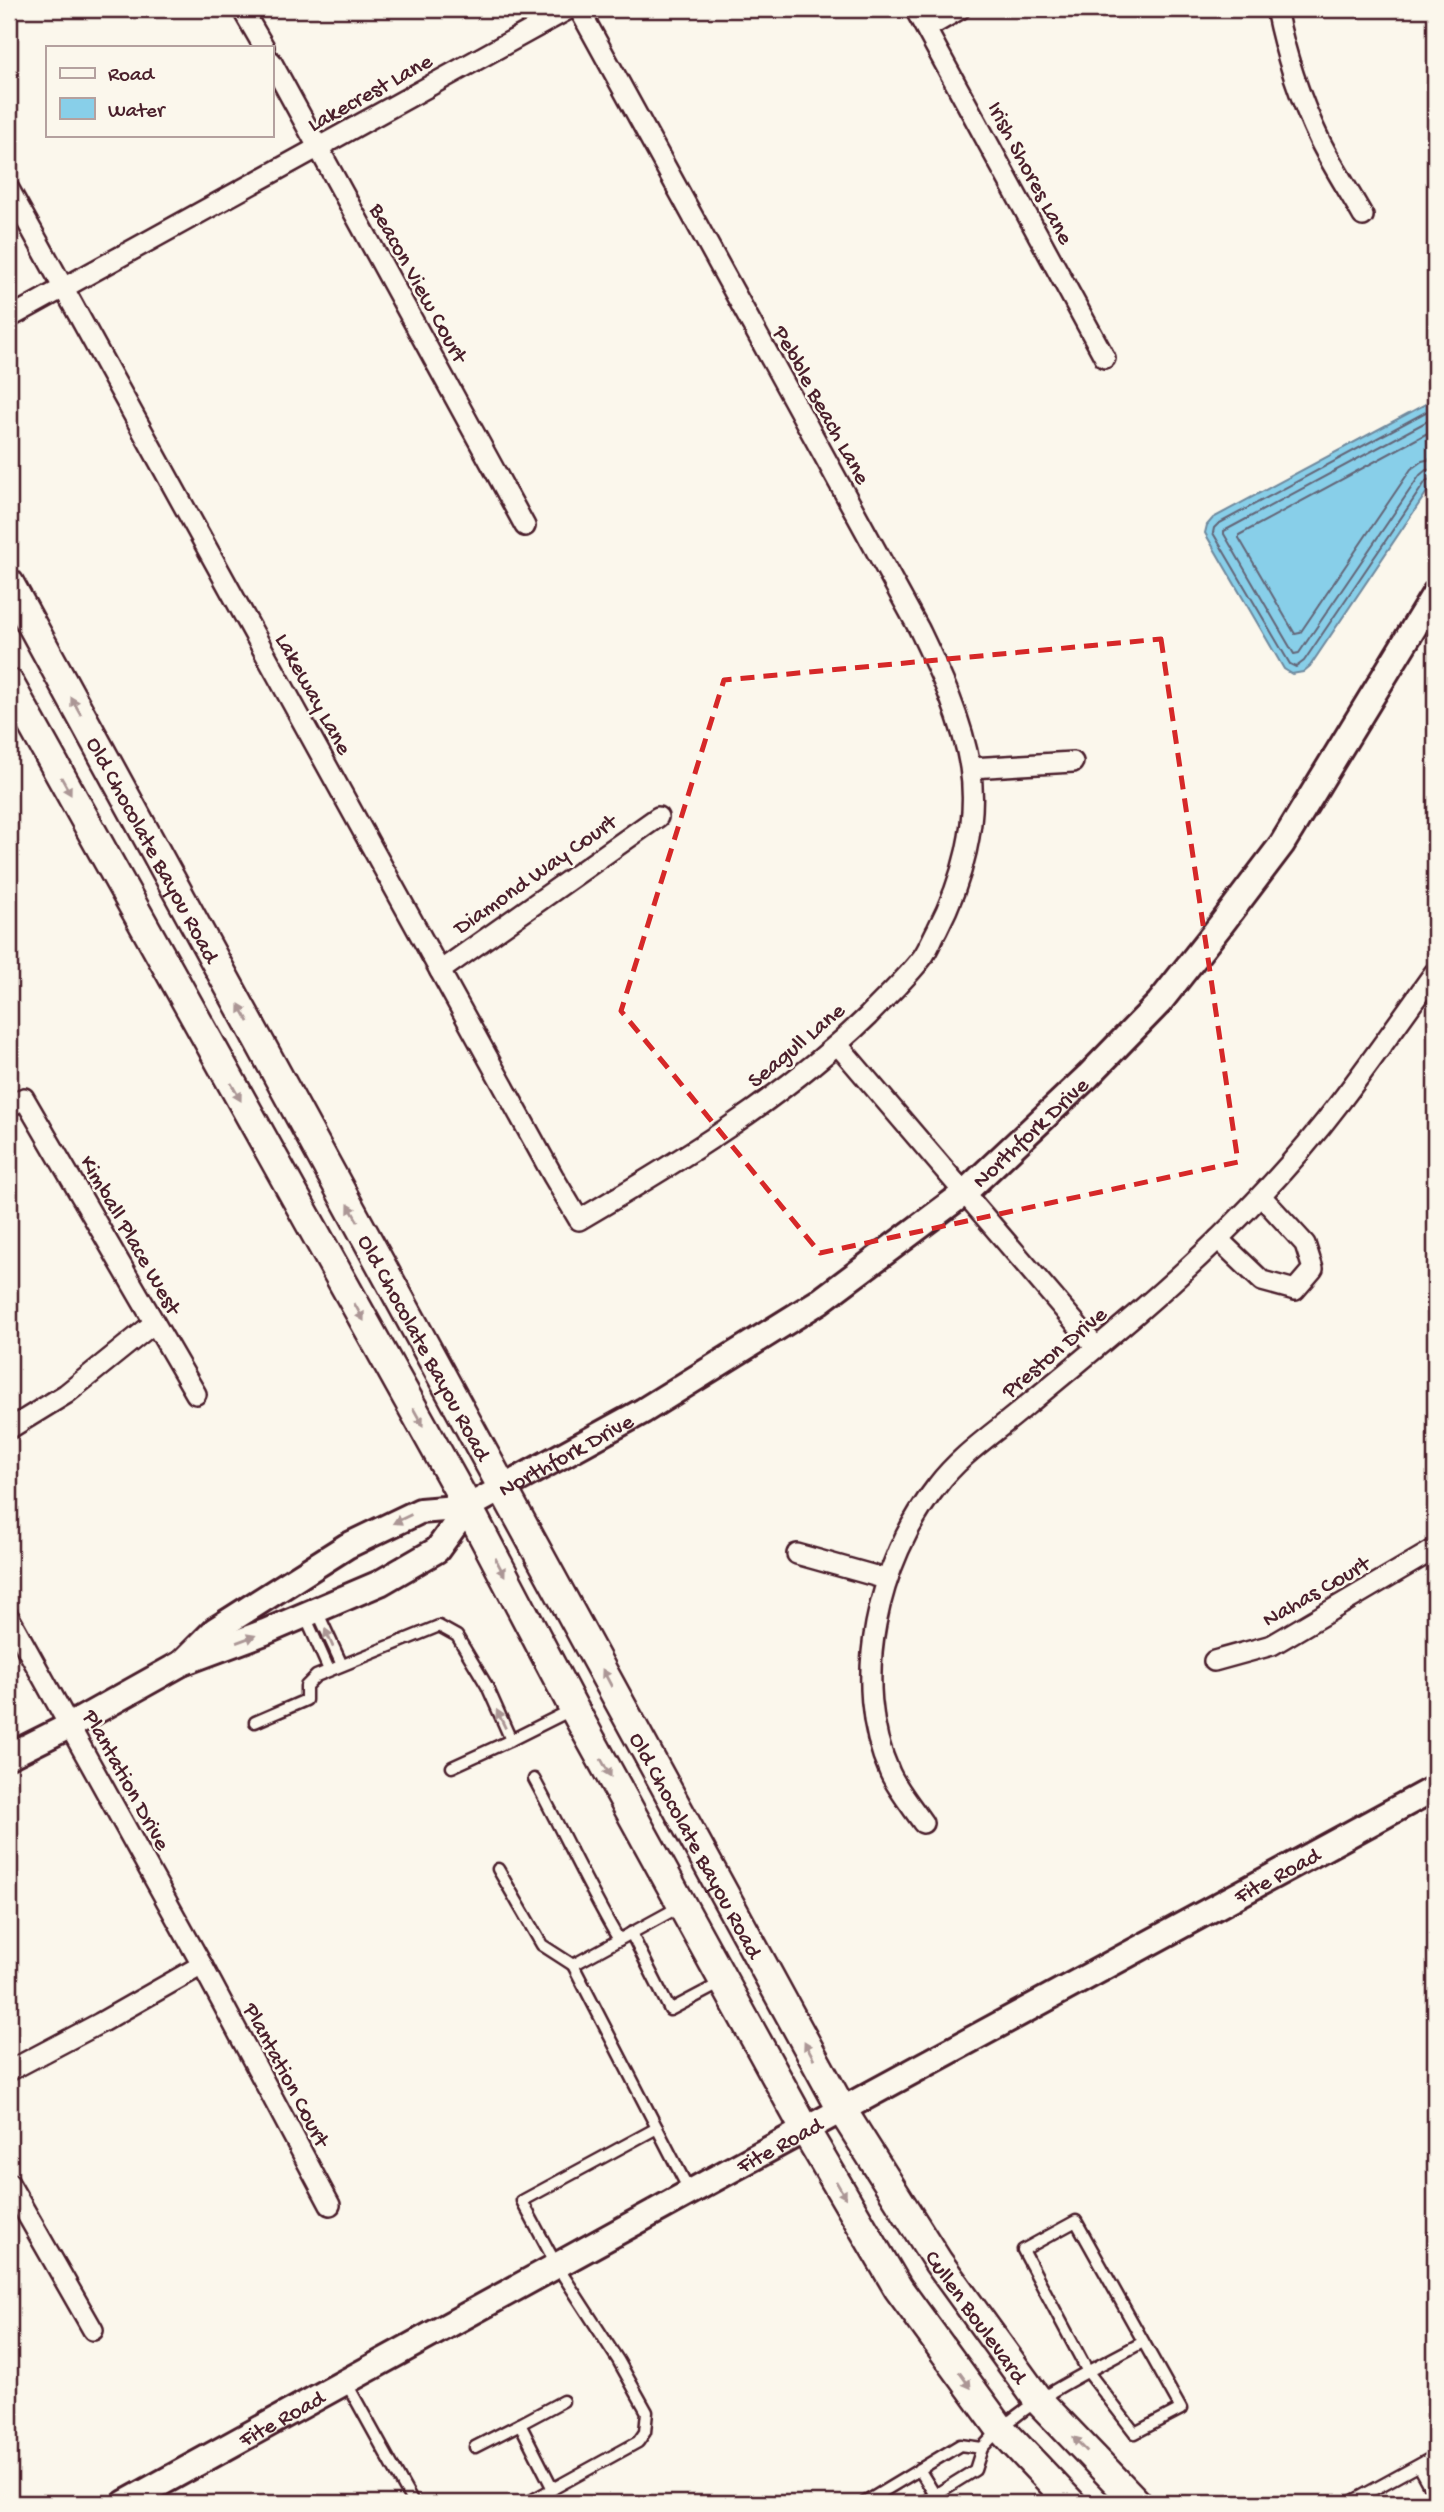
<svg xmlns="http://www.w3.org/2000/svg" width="1444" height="2512" viewBox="0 0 1444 2512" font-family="'Gochi Hand',sans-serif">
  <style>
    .water { fill: #88cfe9; stroke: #6f899d; stroke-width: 2 }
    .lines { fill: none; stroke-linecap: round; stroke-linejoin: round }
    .shore { stroke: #636577; stroke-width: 2 }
    .service-casing { stroke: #4a1f2b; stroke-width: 15 }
    .minor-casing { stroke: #4a1f2b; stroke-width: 24 }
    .tertiary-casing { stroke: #4a1f2b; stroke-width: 30 }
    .secondary-casing { stroke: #4a1f2b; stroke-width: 33 }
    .service { stroke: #fbf7ec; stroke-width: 10 }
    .minor { stroke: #fbf7ec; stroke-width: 19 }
    .tertiary { stroke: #fbf7ec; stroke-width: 24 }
    .secondary { stroke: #fbf7ec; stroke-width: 28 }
    .oneway { fill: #ab9695 }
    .marked { fill: none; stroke: #d62828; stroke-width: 5; stroke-dasharray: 14 9; stroke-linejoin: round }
    .labels { text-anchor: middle; stroke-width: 5; stroke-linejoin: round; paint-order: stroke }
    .street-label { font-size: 23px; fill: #4a1f2b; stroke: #fbf7ec }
  </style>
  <rect width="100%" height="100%" fill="#fbf7ec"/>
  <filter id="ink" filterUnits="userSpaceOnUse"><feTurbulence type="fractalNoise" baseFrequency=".0143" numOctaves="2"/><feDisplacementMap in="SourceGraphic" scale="14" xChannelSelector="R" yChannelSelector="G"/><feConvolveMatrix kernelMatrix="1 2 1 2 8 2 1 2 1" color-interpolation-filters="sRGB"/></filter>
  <g filter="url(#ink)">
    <polygon class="water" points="1435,399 1435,480 1310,666 1303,672 1292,674 1284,669 1205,533 1207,525 1213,518"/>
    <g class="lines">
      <g class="shore">
        <polyline points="1435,407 1218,524 1214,528 1213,533 1290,664 1296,667 1304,661 1426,481 1435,477"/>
        <polyline points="1435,417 1224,531 1224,534 1294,654 1299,653 1420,475 1426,470 1435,469"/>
        <polyline points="1435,429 1239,535 1239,538 1295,634 1300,633 1411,469 1422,461 1435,458"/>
      </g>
      <g class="service-casing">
        <g id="service">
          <polyline points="317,1611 342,1665"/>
          <polyline points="305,1616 329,1670"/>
          <polyline points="255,1722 306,1700 306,1686 316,1676 439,1626 457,1636 487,1686 511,1740 573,1709"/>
          <polyline points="452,1767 511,1740"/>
          <path d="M 534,1779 C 563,1832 588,1888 619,1940"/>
          <polyline points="498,1869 542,1945 573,1965"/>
          <polyline points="679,1907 573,1965 690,2192"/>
          <polyline points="631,1933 670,2010 723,1982"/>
          <polygon points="1076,2221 1181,2409 1135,2433 1088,2372 1023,2250"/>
          <polyline points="346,2382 413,2503"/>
          <polyline points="475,2447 520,2424"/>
          <path d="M 982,2448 C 1025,2399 1087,2373 1143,2342"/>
          <polyline points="1418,2466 1435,2497"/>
          <polyline points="919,2469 935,2495"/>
          <polyline points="553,2489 520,2424 563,2401"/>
          <polyline points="527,2503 638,2442 645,2432 647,2412 618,2360 557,2266 522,2201 657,2128"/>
          <polyline points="864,2503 960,2445 982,2448 975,2470 922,2503"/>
          <polyline points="1349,2503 1435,2456"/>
        </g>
      </g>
      <g class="minor-casing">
        <g id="minor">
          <polyline points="242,9 264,47"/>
          <polyline points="915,9 1105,358"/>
          <path d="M 1276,9 C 1285,54 1300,99 1320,141 C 1333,167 1349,191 1363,216"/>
          <polyline points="927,28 960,9"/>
          <polyline points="271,61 525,526"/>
          <path d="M 9,189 L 553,1176 L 579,1220 C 681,1160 782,1099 868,1016 C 886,997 906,979 922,958 C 928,950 932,939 937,930 C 962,882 979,822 970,767 C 962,718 940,673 919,629 L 579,9"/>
          <polyline points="9,318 569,9"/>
          <polyline points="971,768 1073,762"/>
          <polyline points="440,971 658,817"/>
          <polyline points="838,1045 1096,1347"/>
          <polyline points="9,1107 24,1098 196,1394"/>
          <polyline points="1218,1239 1262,1281 1295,1290 1313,1269 1305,1244 1261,1196"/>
          <polyline points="9,1429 66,1394 154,1323"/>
          <polyline points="797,1554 886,1579"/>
          <polyline points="9,1617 202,1965 330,2205"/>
          <polyline points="1214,1661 1272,1645 1435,1549"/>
          <path d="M 923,1823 C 912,1807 898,1790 890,1773 C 849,1683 878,1561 937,1486 C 961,1454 996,1432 1026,1406 C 1091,1352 1158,1298 1218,1239 C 1262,1196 1304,1150 1341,1101 C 1373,1059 1403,1016 1434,973 L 1435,975"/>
          <polyline points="9,2071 100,2023 202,1965"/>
          <polyline points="9,2183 93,2330"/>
        </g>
      </g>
      <g class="tertiary-casing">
        <g id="tertiary">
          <path id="s1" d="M 182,1663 L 215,1630 L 347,1546 L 420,1511 L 468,1507 L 643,1411 L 820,1301 L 963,1194 L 1088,1076 L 1159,1003 L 1223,922 L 1282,844 L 1435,593"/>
          <polyline points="9,1756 71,1725 182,1663 265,1632 380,1583 437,1550 468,1507"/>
          <path id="s2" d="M 125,2503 L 705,2184 L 1435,1788"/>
        </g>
      </g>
      <g class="secondary-casing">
        <g id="secondary">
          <path id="s3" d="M 9,583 L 842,2110 L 938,2262 L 1038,2400 L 1137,2503"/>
          <polyline points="9,683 468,1507 574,1709 806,2131 898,2288 1000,2428 1071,2503"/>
        </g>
      </g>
      <use href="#service" class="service"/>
      <use href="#minor" class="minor"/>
      <use href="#tertiary" class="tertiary"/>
      <use href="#secondary" class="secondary"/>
    </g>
    <defs><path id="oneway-solid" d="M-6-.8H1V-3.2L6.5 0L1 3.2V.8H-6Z" transform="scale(1.75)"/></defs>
    <g class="oneway">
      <use href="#oneway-solid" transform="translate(76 706) rotate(-119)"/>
      <use href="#oneway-solid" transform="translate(66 786) rotate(61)"/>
      <use href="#oneway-solid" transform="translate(244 1013) rotate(-119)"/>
      <use href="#oneway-solid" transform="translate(236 1092) rotate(61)"/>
      <use href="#oneway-solid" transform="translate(353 1213) rotate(-119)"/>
      <use href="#oneway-solid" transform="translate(359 1312) rotate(61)"/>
      <use href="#oneway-solid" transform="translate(418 1417) rotate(61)"/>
      <use href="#oneway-solid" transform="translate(402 1519) rotate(154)"/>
      <use href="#oneway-solid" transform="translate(500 1567) rotate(62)"/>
      <use href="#oneway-solid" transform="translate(329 1638) rotate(-114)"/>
      <use href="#oneway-solid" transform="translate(246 1639) rotate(-20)"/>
      <use href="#oneway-solid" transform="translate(607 1678) rotate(-118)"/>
      <use href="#oneway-solid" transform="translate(501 1719) rotate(-116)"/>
      <use href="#oneway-solid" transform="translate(606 1768) rotate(61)"/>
      <use href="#oneway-solid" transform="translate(809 2050) rotate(-118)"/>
      <use href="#oneway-solid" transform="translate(841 2190) rotate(60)"/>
      <use href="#oneway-solid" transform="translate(965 2380) rotate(54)"/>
      <use href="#oneway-solid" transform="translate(1080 2444) rotate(-134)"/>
    </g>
  </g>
  <path class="marked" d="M 1161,639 L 1238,1162 L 820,1253 L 621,1011 L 724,680 Z"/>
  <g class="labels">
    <g class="street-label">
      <text transform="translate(369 91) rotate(-29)" y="8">Lakecrest Lane</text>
      <text transform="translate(1032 172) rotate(62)" y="8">Irish Shores Lane</text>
      <text transform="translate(420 282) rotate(61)" y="8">Beacon View Court</text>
      <text transform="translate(823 404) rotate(61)" y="8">Pebble Beach Lane</text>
      <text transform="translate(315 693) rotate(61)" y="8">Lakeway Lane</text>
      <text dy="8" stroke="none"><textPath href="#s3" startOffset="303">Old Chocolate Bayou Road</textPath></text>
      <text transform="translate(534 873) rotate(-35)" y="8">Diamond Way Court</text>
      <text transform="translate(795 1044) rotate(-40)" y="8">Seagull Lane</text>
      <text dy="8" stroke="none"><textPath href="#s1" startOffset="1010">Northfork Drive</textPath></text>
      <text transform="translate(132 1234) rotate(60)" y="8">Kimball Place West</text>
      <text dy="8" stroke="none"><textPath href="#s3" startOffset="870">Old Chocolate Bayou Road</textPath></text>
      <text transform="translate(1053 1351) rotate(-40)" y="8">Preston Drive</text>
      <text dy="8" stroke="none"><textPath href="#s1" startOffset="443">Northfork Drive</textPath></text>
      <text transform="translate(1315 1590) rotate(-30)" y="8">Nahas Court</text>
      <text transform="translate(128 1779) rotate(61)" y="8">Plantation Drive</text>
      <text dy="8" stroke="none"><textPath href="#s3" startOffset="1437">Old Chocolate Bayou Road</textPath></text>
      <text dy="8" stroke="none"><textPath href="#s2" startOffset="1312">Fite Road</textPath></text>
      <text transform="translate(288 2074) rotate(62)" y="8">Plantation Court</text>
      <text dy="8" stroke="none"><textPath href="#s2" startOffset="746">Fite Road</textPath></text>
      <text dy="8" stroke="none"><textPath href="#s3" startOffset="1986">Cullen Boulevard</textPath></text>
      <text dy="8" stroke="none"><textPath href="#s2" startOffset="178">Fite Road</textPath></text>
    </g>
  </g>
  <rect width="1444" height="2512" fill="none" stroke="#fbf7ec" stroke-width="35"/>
  <rect x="18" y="18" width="1409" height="2477" fill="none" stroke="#4a1f2b" stroke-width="2.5" filter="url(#ink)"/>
  <rect x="46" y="46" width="228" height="91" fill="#fbf7ec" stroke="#b4a19f" stroke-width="2"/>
  <rect x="60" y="68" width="35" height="10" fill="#fbf7ec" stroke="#b4a19f" stroke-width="2"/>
  <text x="108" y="80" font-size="21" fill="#4a1f2b">Road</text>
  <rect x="60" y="98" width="35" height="21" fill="#88cfe9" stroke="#b4a19f" stroke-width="2"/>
  <text x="108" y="116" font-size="21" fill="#4a1f2b">Water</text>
</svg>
